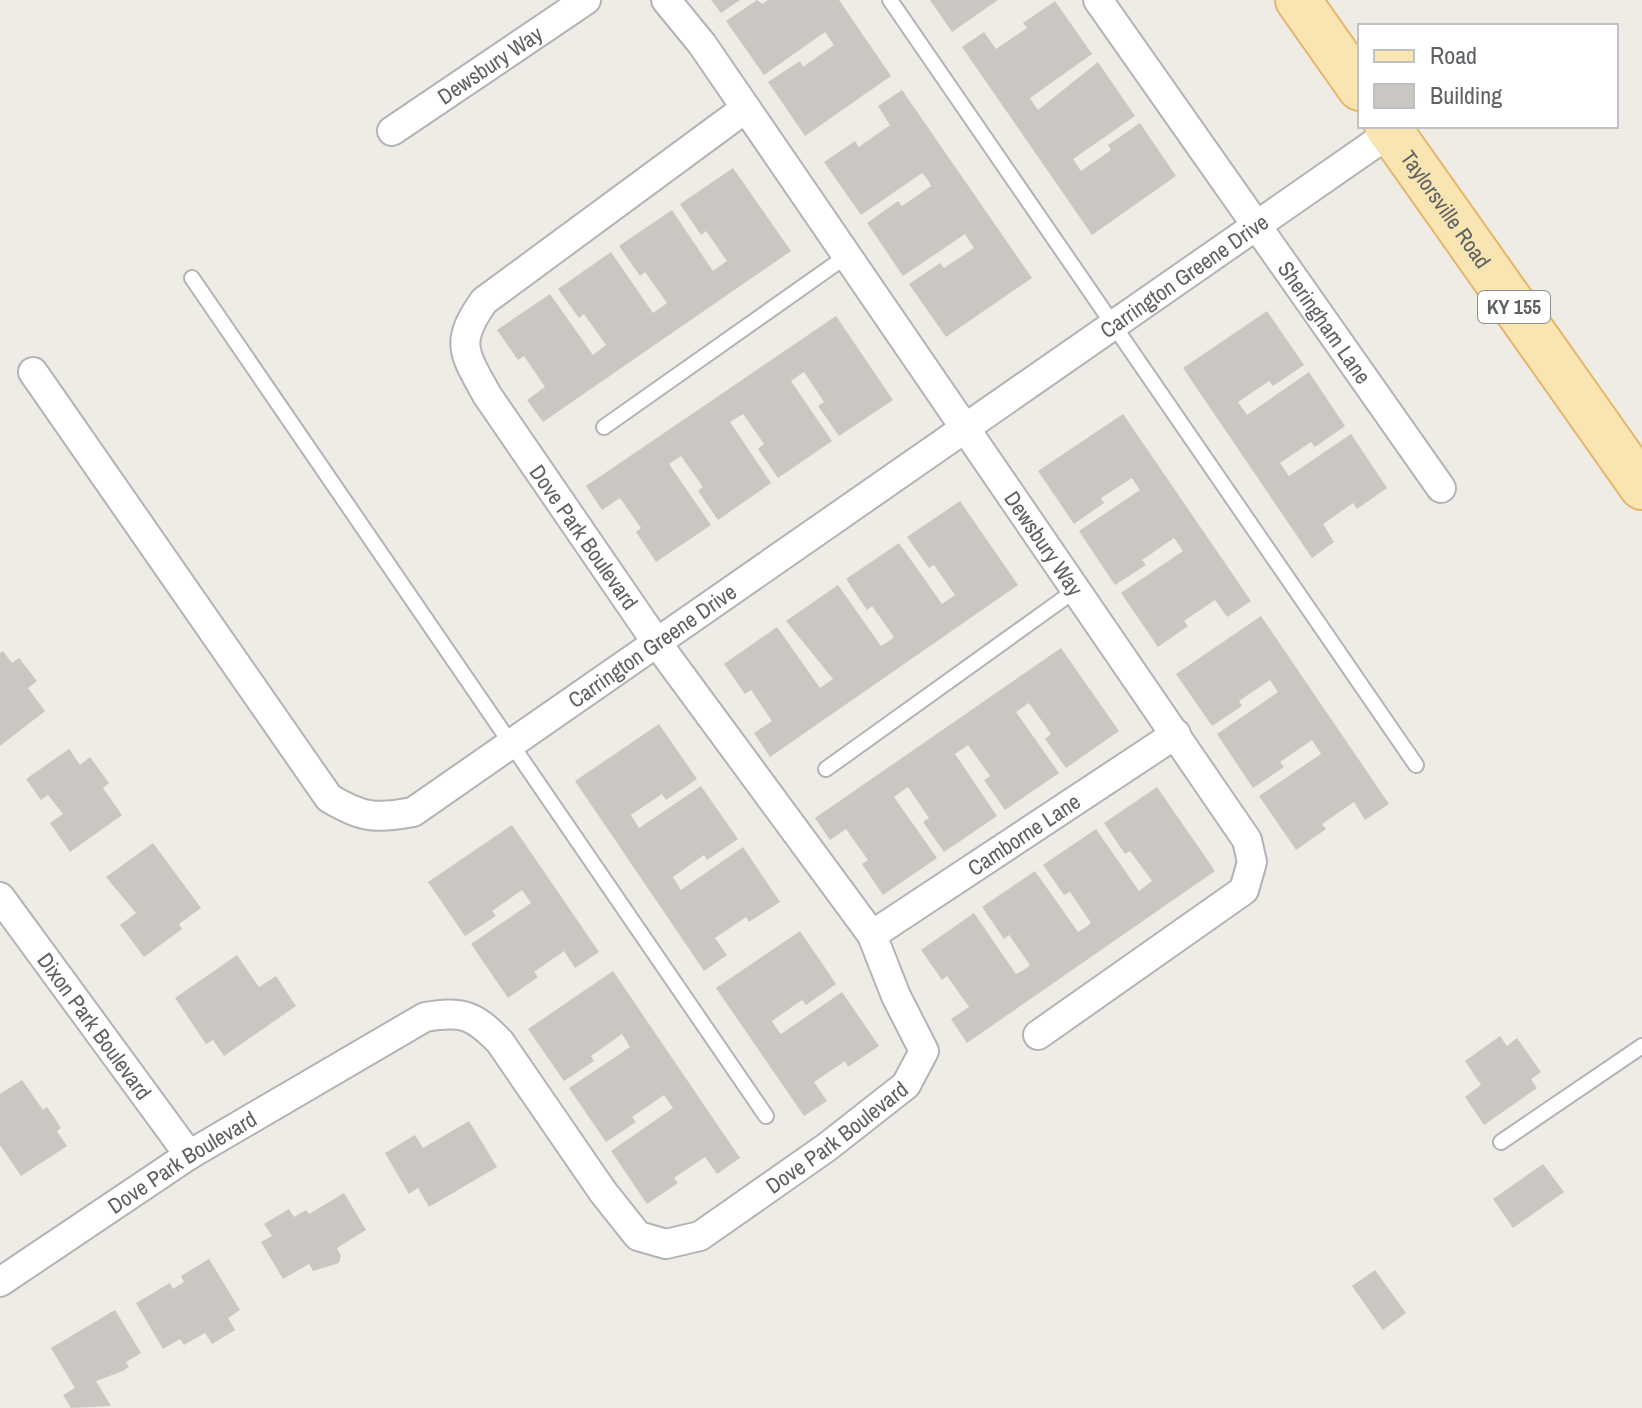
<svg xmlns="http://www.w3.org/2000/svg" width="1642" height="1408" viewBox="0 0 1642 1408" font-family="'Archivo Narrow',sans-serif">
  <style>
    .building { fill: #cac7c3 }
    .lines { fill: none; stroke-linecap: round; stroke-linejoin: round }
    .service-casing { stroke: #b1b4b7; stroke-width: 18 }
    .minor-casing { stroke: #b1b4b7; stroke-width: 32 }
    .primary-casing { stroke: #e5b569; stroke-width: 48 }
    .service { stroke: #fff; stroke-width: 14 }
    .minor { stroke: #fff; stroke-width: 28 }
    .primary { stroke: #f8e5b2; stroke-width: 44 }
    .labels { text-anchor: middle; stroke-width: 6; stroke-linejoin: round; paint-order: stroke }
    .shield { fill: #fff; stroke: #8e9193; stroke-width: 2 }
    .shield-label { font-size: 20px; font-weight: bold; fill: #5e6265 }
    .street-label { font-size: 22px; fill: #5e6265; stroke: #fff }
  </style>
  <rect width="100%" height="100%" fill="#efece6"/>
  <g class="building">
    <polygon points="711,0 740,0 721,13"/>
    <polygon points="757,0 762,4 768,0 839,0 891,76 805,136 768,82 800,61 803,67 834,45 825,32 764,75 726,21"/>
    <polygon points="930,0 998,0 952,32"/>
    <polygon points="1055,1 1092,54 1030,98 1035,106 1038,110 1098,62 1135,116 1073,159 1081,171 1111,150 1108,145 1140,123 1176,176 1092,235 962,47 984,32 996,49 1027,28 1023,23"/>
    <polygon points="902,90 1032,278 946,337 909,284 940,263 944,268 974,248 970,242 965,234 903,276 867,223 898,201 902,206 931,186 928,180 922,173 861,215 824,162 855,141 859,147 890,125 878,106"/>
    <polygon points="733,168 791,251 543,422 527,400 545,387 524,356 518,360 497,330 550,294 593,355 606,345 584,314 579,318 558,289 611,252 653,313 667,303 645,272 640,276 619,246 672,210 713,271 727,261 706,231 701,235 680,204"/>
    <polygon points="1267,311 1304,365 1273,386 1269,381 1238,402 1247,415 1309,372 1345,426 1315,447 1311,442 1280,463 1289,476 1351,434 1387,488 1357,509 1353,503 1323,524 1334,542 1312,558 1183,368"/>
    <polygon points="836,316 893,400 839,436 818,406 824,402 804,372 791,381 832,441 778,478 758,449 764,444 743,414 730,422 771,483 718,520 698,491 703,487 681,456 669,464 711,525 656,562 636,532 641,528 620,498 602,510 586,486"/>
    <polygon points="1123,414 1251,601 1227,617 1215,600 1184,621 1188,626 1158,647 1121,593 1183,551 1174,538 1142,560 1146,565 1115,585 1079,531 1140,490 1132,478 1101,498 1104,503 1074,524 1038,471"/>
    <polygon points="960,501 1018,585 770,757 754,733 772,721 751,690 745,694 724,664 777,627 820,688 833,679 786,621 838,585 881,646 889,641 894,637 872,606 867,610 846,579 899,543 942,604 955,595 934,565 929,568 907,537"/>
    <polygon points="1261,616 1389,804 1365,820 1354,802 1322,824 1326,829 1296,850 1259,796 1321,754 1312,740 1280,762 1284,767 1253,788 1217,734 1278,692 1270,680 1239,701 1242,706 1212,726 1176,674"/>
    <polygon points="1061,648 1119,731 1066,768 1045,739 1051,734 1029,703 1016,712 1059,773 1005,810 984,780 990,776 968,745 955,754 997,816 944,852 923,822 929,818 908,787 902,791 894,797 937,858 883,895 862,864 868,860 846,829 830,840 815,818"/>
    <polygon points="3,651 12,663 19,658 37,681 28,688 45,711 0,746 0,653"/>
    <polygon points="659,724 697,779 666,800 662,794 631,815 639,828 701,786 738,839 707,860 704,855 673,877 681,890 743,847 780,902 749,922 746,917 715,938 727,955 704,971 575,781"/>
    <polygon points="69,749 80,765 90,757 109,783 103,788 122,815 70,852 50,823 63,814 48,795 41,800 26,779"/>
    <polygon points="1157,787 1215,871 967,1043 951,1019 969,1007 947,976 942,980 921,950 974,913 1016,974 1025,969 1030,965 1009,935 1004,939 982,907 1035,871 1078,932 1086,927 1091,923 1070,892 1064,895 1043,865 1096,829 1139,891 1152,881 1130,851 1125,854 1104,823"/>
    <polygon points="512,825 599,952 575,968 564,951 534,972 538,977 508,998 471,944 531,903 522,890 492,911 496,916 465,936 428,882"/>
    <polygon points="153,843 201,908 179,924 182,929 144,957 120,925 136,913 106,877"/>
    <polygon points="800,931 836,984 806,1005 802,1000 772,1021 775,1026 781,1034 842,992 879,1046 848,1067 845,1061 814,1082 827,1101 804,1116 716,988"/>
    <polygon points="237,955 259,987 276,976 296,1006 224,1056 213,1040 206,1044 175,998"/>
    <polygon points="613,971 740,1158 717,1174 705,1157 674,1178 678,1183 647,1204 611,1151 673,1108 664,1095 632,1117 636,1122 606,1142 569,1088 630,1047 622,1034 591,1056 594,1061 564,1081 528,1029"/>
    <polygon points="1500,1036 1507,1046 1517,1038 1541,1072 1531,1079 1537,1088 1484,1125 1465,1097 1481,1085 1465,1061"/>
    <polygon points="22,1080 43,1110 47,1107 54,1117 61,1128 57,1131 67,1146 21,1176 0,1145 0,1094"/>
    <polygon points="469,1121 497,1167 429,1207 418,1188 409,1194 385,1153 415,1135 423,1148"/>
    <polygon points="1543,1164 1564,1192 1513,1228 1493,1199"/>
    <polygon points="344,1193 366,1230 337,1248 341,1256 339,1263 313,1271 309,1264 283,1279 261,1242 272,1236 264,1224 289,1209 294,1217 306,1210 309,1214"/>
    <polygon points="209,1259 240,1310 228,1318 235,1330 212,1344 205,1333 184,1345 180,1339 163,1349 136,1303 170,1283 173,1289 184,1282 181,1276"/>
    <polygon points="1375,1270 1406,1313 1383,1330 1352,1286"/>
    <polygon points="115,1310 141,1353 126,1362 129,1367 123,1371 96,1381 111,1406 71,1408 63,1395 75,1388 51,1348"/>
  </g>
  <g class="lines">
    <g class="service-casing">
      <g id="service">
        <polyline points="890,0 1416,765"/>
        <polyline points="192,278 766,1116"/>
        <polyline points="604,427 848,255"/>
        <polyline points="826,769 1077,589"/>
        <polyline points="1501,1142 1642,1046"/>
      </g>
    </g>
    <g class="minor-casing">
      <g id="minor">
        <path id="s1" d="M 666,0 L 702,44 L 1247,840 L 1252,862 L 1244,890 L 1038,1035"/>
        <path id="s2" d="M 1098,0 L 1441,488"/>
        <path id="s3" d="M 392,131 L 586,0"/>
        <path id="s4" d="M 33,372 L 329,798 C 362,818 376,819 413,812 L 1391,132"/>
        <path id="s5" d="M 0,897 L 189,1155"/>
        <path id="s6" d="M 872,935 L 1176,734"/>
        <path id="s7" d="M 0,1282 L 189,1155 L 425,1017 C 462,1011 473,1014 500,1042 L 603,1192 L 638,1236 L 666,1244 L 700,1236 L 827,1147 L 906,1085 L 924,1051 L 896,996 L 872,935 L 657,643 L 487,395 C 464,353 454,343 484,301 L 746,108"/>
      </g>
    </g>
    <g class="primary-casing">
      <g id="primary">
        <polyline points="1298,0 1360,88"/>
        <path id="s8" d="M 1387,126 L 1642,487"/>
      </g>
    </g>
    <use href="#service" class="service"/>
    <use href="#minor" class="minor"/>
    <use href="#primary" class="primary"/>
  </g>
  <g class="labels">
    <rect class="shield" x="1478" y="291" width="72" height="32" rx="6"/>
    <g class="shield-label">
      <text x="1514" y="314">KY 155</text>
    </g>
    <g class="street-label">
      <text dy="8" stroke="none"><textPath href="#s3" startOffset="118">Dewsbury Way</textPath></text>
      <text dy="8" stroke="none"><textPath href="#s8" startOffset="102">Taylorsville Road</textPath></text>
      <text dy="8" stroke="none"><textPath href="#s4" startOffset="1546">Carrington Greene Drive</textPath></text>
      <text dy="8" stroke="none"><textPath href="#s2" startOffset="394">Sheringham Lane</textPath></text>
      <text transform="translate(584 537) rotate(55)" y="8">Dove Park Boulevard</text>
      <text dy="8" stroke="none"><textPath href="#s1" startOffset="662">Dewsbury Way</textPath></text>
      <text dy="8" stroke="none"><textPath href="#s4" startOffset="898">Carrington Greene Drive</textPath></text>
      <text dy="8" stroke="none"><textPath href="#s6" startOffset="182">Camborne Lane</textPath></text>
      <text dy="8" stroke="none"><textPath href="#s5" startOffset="160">Dixon Park Boulevard</textPath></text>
      <text dy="8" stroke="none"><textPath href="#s7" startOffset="1056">Dove Park Boulevard</textPath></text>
      <text dy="8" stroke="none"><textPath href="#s7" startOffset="218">Dove Park Boulevard</textPath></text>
    </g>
  </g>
  <rect x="1358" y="24" width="260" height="104" fill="#ffffff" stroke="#bfc0c1" stroke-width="2"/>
  <rect x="1374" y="50" width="40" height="12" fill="#f8e5b2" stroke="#bfc0c1" stroke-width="2"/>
  <text x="1430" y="64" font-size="24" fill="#5e6265">Road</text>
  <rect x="1374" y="84" width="40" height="24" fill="#cac7c3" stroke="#bfc0c1" stroke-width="2"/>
  <text x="1430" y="104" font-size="24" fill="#5e6265">Building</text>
</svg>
